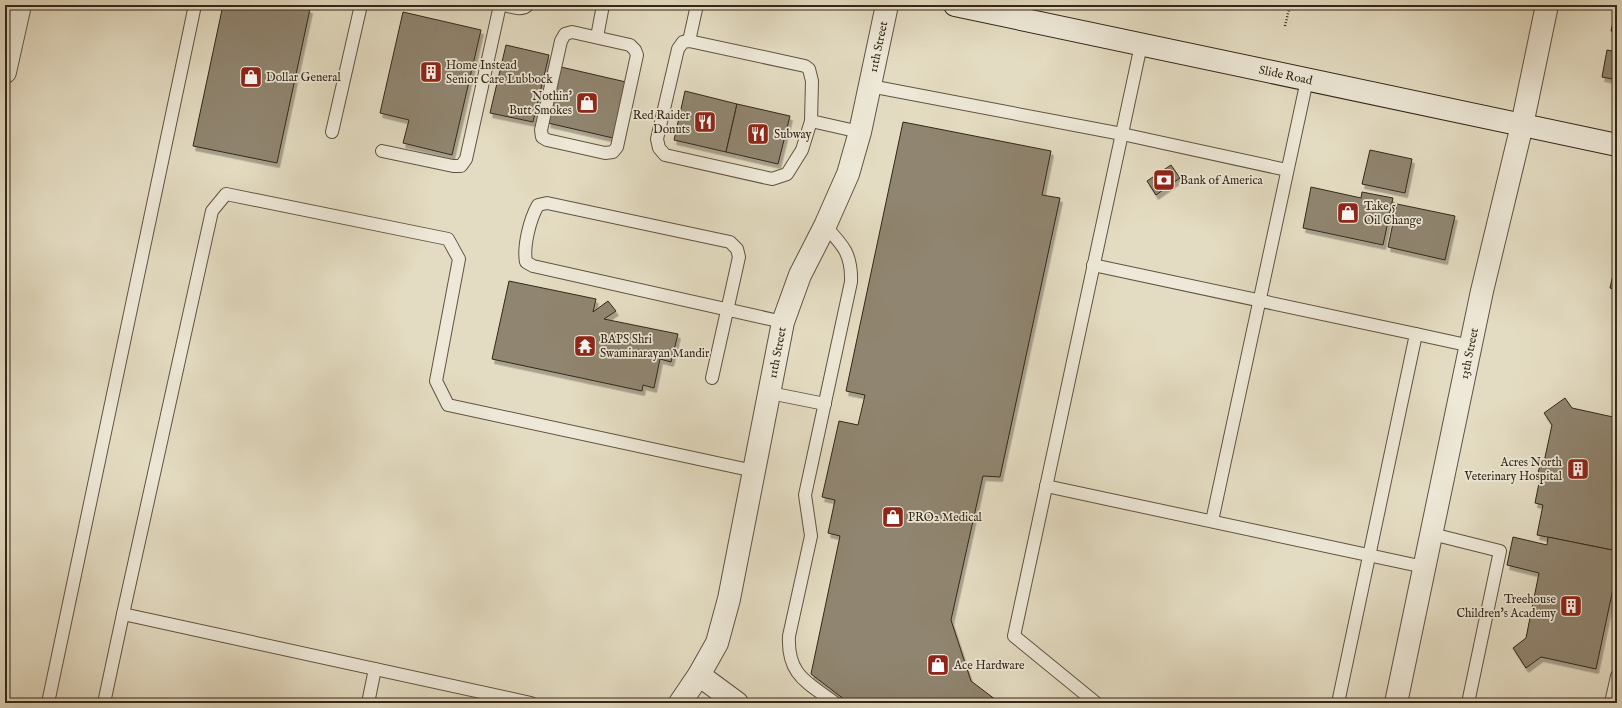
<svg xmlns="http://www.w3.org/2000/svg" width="1622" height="708" viewBox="0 0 1622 708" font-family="'IM FELL English',serif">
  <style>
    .building { fill: #908570; stroke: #342718; filter: url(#shadow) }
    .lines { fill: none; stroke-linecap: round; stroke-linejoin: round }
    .service-casing { stroke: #605442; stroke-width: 14 }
    .minor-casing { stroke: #605442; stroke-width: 24 }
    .tertiary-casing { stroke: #605442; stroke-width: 24 }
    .secondary-casing { stroke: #342718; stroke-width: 24 }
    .path { stroke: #342718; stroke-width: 2.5; stroke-dasharray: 1 2; stroke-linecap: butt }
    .service { stroke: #ede8d7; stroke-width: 12 }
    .minor { stroke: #ede8d7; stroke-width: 22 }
    .tertiary { stroke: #ede8d7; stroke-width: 22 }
    .secondary { stroke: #ede8d7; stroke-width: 22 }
    .labels { text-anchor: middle; stroke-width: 3.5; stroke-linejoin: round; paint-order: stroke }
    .street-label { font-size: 12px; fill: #342718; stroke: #ede8d7 }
    .poi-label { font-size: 12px; fill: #342718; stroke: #ede8d7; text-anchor: start }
  </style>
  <defs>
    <filter id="shadow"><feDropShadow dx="2.5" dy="4.5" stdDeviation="0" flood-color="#0004"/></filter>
  </defs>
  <rect width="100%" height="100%" fill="#e4dcc2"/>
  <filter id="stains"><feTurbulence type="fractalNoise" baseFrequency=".005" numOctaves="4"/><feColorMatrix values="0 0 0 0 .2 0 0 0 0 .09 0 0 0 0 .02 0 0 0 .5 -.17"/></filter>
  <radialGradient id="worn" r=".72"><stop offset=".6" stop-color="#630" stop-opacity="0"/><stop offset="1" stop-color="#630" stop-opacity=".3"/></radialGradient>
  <g class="building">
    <polygon points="223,5 291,5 310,9 277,163 193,146"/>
    <polygon points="1616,8 1617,8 1617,32 1611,31"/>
    <polygon points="403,12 481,30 452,155 403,143 409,120 380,113"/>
    <polygon points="506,45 549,55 533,122 490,113"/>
    <polygon points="1607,50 1617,52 1617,80 1602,77"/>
    <polygon points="561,67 626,82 613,138 548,123"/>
    <polygon points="685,91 737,104 726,152 674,140"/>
    <polygon points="737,104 790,116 778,164 726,152"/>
    <polygon points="903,122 1051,151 1042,195 1060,198 1000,477 983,476 951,620 971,681 1000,703 849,703 811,674 840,536 828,533 835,500 822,497 839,421 858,425 865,395 846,391"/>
    <polygon points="1370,150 1412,159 1405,193 1362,184"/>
    <polygon points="1171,165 1180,178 1156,195 1147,181"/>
    <polygon points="1311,187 1361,198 1362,192 1393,198 1383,245 1303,228"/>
    <polygon points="1397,204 1455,216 1445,260 1388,247"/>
    <polygon points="1617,256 1617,290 1610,288"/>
    <polygon points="509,281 596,299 593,312 608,301 616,311 604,319 678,334 671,362 660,359 654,388 643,385 642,391 492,359"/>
    <polygon points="1565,398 1572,408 1613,417 1615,408 1617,409 1617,551 1537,535 1543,505 1535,503 1540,478 1537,477 1541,461 1544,462 1552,425 1544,413"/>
    <polygon points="1513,537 1547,545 1548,537 1617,551 1617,570 1596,669 1541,657 1526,668 1513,648 1526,638 1539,573 1507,565"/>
  </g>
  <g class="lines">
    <g class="service-casing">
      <g id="service">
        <path d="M 504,5 C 512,7 522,11 528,5"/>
        <polygon points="572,32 630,45 635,50 637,55 617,147 613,152 605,153 547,140 542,137 541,130 561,41 565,34"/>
        <polyline points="597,37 603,5"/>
        <polyline points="689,41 697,5"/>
        <polyline points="870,86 1122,134 1287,170"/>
        <polyline points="811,121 802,150 787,174 772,179 665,155 659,148 657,139 678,49 683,42 689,41 805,66 809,69 812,81 811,121 860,132"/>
        <polyline points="332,132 361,5"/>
        <polyline points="382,151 453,166 461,166 466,159 500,5"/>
        <path d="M 825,226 C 843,245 852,254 851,282 L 805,495 L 811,536 L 789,636 C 787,675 807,682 835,703"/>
        <polyline points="1093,265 1416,334 1338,703"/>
        <polyline points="1416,334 1471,346"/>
        <path d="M 712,378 L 739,257 L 737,249 L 730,242 L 547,203 L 538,205 C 530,219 523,246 526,262 L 533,266 L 783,322"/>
        <polyline points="770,393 825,404"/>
        <polyline points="1046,486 1424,567"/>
        <polyline points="1212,521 1307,80"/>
        <polyline points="1432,534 1500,551 1468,703"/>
        <polyline points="123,614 212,211 226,194 448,239 459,259 436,381 448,405 754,471"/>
        <polyline points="48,703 195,5"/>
        <polyline points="104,703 123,614 531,703"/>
        <polyline points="368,703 375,669"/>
        <polyline points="1096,703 1014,636 1141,45"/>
        <polyline points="1611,703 1617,676"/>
      </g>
    </g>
    <g class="minor-casing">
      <g id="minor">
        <polyline points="5,72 20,5"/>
        <polyline points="699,675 737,703"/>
        <path id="s1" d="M 680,703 L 699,675 L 717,643 L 729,599 L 783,322 L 800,275 L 825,226 L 848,174 L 860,132 L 887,5"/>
      </g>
    </g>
    <g class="tertiary-casing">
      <g id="tertiary">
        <path id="s2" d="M 1396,703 L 1482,291 L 1522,125 L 1547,5"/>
      </g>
    </g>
    <g class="secondary-casing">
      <g id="secondary">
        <path id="s3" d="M 955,5 L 1617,145"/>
      </g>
    </g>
    <polyline class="path" points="1285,26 1290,5"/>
    <use href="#service" class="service"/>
    <use href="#minor" class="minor"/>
    <use href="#tertiary" class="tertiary"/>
    <use href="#secondary" class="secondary"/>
  </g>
  <defs>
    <g id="building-square" transform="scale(1.15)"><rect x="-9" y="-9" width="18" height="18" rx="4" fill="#8f2418" stroke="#ede8d7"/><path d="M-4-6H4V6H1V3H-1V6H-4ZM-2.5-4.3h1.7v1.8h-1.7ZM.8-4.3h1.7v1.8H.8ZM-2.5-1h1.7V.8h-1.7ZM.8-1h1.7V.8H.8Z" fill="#fff"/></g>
    <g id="shop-square" transform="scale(1.15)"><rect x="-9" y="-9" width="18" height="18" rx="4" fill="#8f2418" stroke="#ede8d7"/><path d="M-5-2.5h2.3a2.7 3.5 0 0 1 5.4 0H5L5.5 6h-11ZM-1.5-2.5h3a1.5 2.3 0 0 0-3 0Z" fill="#fff"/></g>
    <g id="restaurant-square" transform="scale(1.15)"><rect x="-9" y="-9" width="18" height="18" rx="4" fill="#8f2418" stroke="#ede8d7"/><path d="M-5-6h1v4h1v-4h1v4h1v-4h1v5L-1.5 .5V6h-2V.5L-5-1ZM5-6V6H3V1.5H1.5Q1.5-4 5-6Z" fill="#fff"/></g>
    <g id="bank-square" transform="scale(1.15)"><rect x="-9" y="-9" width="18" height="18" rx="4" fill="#8f2418" stroke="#ede8d7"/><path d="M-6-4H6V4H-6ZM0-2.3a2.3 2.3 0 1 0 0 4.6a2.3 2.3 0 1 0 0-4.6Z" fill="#fff"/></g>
    <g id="temple-square" transform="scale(1.15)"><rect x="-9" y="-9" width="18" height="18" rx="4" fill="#8f2418" stroke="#ede8d7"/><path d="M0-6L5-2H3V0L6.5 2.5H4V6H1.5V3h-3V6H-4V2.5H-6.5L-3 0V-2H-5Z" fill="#fff"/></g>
  </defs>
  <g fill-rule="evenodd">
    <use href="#building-square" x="431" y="72"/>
    <use href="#shop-square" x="251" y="77"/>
    <use href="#shop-square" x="587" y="103"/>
    <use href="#restaurant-square" x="705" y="122"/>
    <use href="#restaurant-square" x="758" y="134"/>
    <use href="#bank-square" x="1164" y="180"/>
    <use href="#shop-square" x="1348" y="213"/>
    <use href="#temple-square" x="585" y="346"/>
    <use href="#building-square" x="1578" y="469"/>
    <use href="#shop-square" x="893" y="517"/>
    <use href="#building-square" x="1571" y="606"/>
    <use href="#shop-square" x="938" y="665"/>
  </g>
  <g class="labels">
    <g class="street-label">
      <text dy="4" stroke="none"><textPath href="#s1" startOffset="691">11th Street</textPath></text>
      <text dy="4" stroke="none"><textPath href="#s3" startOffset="338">Slide Road</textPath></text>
      <text dy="4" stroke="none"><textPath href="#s1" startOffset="367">11th Street</textPath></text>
      <text dy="4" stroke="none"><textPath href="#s2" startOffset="357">13th Street</textPath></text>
    </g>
    <g class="poi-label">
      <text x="446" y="69">Home Instead<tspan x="446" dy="14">Senior Care Lubbock</tspan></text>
      <text x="266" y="81">Dollar General</text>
      <text x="572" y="100" text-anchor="end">Nothin'<tspan x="572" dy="14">Butt Smokes</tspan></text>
      <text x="690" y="119" text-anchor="end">Red Raider<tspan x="690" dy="14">Donuts</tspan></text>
      <text x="774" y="138">Subway</text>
      <text x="1180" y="184">Bank of America</text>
      <text x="1364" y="210">Take 5<tspan x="1364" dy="14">Oil Change</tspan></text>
      <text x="600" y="343">BAPS Shri<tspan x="600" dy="14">Swaminarayan Mandir</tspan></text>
      <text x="1562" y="466" text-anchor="end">Acres North<tspan x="1562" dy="14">Veterinary Hospital</tspan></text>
      <text x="908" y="521">PRO2 Medical</text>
      <text x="1556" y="603" text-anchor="end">Treehouse<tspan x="1556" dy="14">Children's Academy</tspan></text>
      <text x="954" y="669">Ace Hardware</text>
    </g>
  </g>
  <rect width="1622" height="708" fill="none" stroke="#e4dcc2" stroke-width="20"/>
  <rect x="6" y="6" width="1610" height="696" fill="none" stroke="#342718" stroke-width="2"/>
  <rect x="10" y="10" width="1602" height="688" fill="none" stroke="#342718"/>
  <rect width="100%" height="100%" filter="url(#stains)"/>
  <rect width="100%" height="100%" fill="url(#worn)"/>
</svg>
